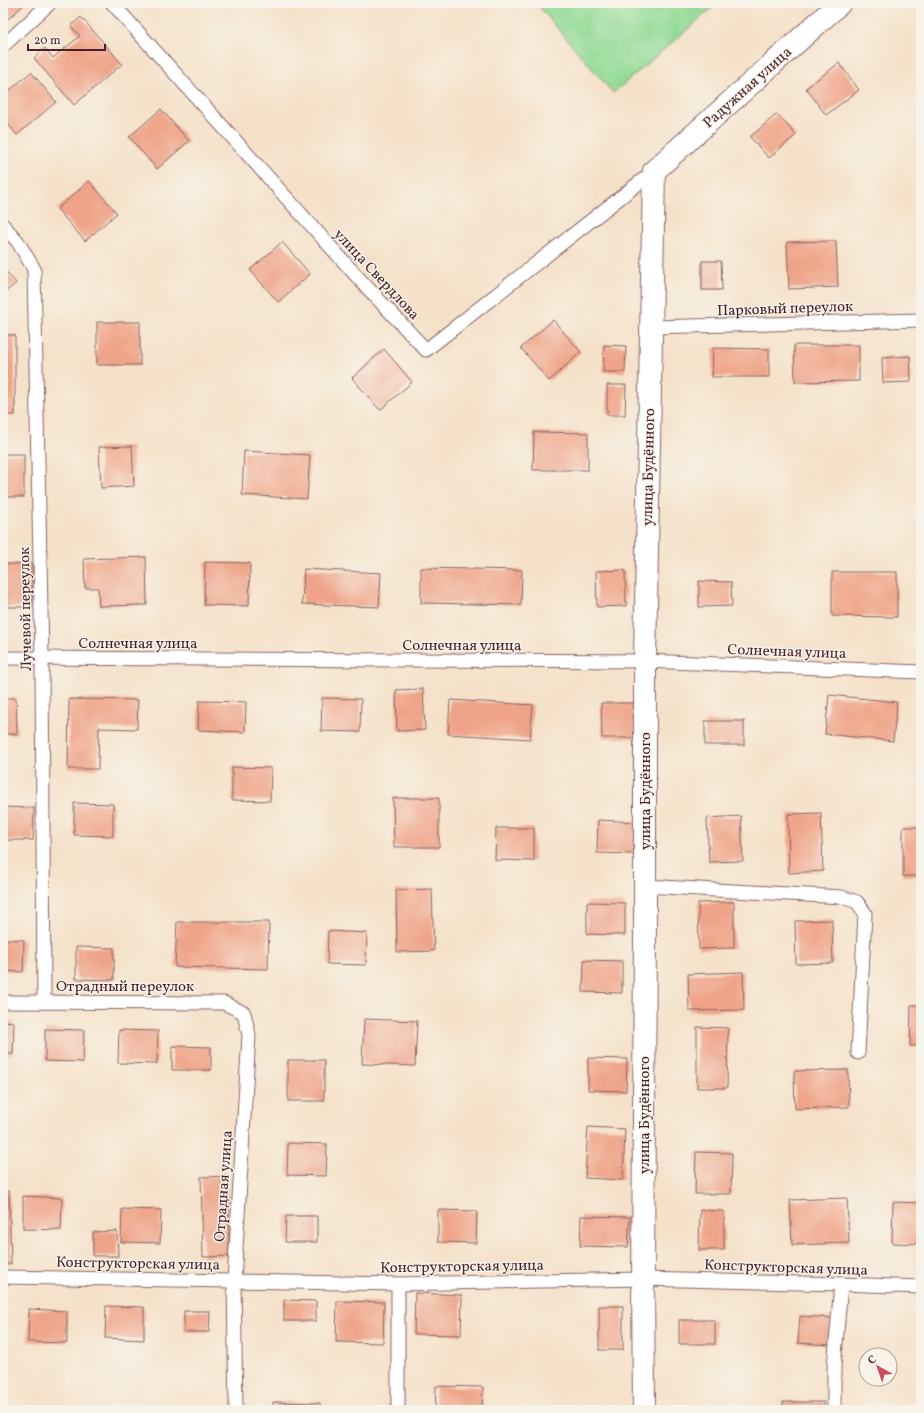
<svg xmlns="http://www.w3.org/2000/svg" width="924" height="1413" viewBox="0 0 924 1413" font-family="Vollkorn,serif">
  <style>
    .pitch { fill: #92da95; stroke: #6e7c60 }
    .building { fill: #efa489 }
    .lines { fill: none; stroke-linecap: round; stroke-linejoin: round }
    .service-casing { stroke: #866362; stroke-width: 15 }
    .minor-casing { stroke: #866362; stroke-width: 24 }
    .service { stroke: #fff; stroke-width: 13 }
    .minor { stroke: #fff; stroke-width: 22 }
    .labels { text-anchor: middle; stroke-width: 3; stroke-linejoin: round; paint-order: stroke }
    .street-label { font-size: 15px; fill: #4a1f2b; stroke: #f7f3e8 }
  </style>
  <rect width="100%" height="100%" fill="#f7f3e8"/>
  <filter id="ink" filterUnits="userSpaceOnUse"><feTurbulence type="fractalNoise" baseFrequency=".025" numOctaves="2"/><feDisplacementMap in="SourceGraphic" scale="8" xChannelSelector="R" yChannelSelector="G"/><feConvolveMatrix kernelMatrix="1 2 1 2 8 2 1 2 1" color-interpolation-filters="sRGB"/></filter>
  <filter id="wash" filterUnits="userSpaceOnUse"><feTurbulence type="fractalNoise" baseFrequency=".012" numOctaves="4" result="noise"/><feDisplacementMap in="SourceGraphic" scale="16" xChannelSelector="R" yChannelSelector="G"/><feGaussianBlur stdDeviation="0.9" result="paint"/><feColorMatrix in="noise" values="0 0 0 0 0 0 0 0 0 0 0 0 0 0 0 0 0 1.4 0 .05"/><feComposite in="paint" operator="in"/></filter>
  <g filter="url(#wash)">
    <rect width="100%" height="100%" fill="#f5e1c9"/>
    <polygon class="pitch" points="536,3 718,3 613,93"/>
    <g id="blocks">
      <g class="building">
        <polygon points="3,3 26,3 7,20 3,16"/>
        <polygon points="81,17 122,64 74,105 34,58 45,48 53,58 80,36 71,26"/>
        <polygon points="839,63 859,90 826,115 806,88"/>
        <polygon points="31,72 56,102 17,135 3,118 3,96"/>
        <polygon points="161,109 189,141 157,169 129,137"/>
        <polygon points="777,114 796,135 769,158 750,137"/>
        <polygon points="89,181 117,213 85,241 57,209"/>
        <polygon points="836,241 838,287 789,289 787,242"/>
        <polygon points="282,242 310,274 278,302 250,270"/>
        <polygon points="702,261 721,261 722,290 702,290"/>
        <polygon points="3,268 16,283 3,294"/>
        <polygon points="553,320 581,352 549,381 521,348"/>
        <rect x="97" y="322" width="43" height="43"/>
        <rect x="3" y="335" width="12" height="80"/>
        <polygon points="604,345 626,346 625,372 603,372"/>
        <polygon points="794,345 859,345 859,381 795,382"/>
        <polygon points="713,348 769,349 769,377 712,377"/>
        <polygon points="384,349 412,382 380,410 352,378"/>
        <polygon points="910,356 911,382 883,383 882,358"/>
        <polygon points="607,385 626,385 625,415 607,415"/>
        <polygon points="534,432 588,433 588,470 533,470"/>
        <polygon points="132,446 134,486 101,488 99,447"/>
        <polygon points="244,451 310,455 307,499 242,495"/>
        <rect x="3" y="454" width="21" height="43"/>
        <polygon points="146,557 147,605 99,606 98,588 85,588 84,559"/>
        <polygon points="205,562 250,563 249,606 204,605"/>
        <rect x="3" y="564" width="29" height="43"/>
        <polygon points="421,568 522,570 521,605 421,603"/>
        <polygon points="304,569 381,573 379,607 302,604"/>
        <polygon points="625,570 626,606 597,607 596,571"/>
        <polygon points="832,572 897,572 897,617 832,616"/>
        <polygon points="699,581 731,582 732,606 699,607"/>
        <polygon points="423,689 425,730 397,731 396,690"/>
        <polygon points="829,695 897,702 893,741 825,734"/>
        <polygon points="3,698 16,698 17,734 3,734"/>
        <polygon points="322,698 361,699 360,732 321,731"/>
        <polygon points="69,699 138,700 137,729 99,728 98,769 68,769"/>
        <polygon points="450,700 533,705 530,739 448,734"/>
        <polygon points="199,701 246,702 245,732 198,730"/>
        <polygon points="601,703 635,703 635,738 602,738"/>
        <rect x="705" y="721" width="39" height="24"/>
        <polygon points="232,767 271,768 270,801 232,800"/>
        <polygon points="393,798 439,798 439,847 394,847"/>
        <polygon points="74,803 113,804 113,836 74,835"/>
        <polygon points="3,807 34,808 33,840 3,840"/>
        <polygon points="821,813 823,871 789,873 788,814"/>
        <polygon points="741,816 743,861 709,862 707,818"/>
        <polygon points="598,820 637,822 636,854 597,853"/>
        <rect x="903" y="827" width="18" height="49"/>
        <polygon points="496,828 534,828 534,861 495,860"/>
        <polygon points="432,889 434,951 397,952 396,890"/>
        <polygon points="587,902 625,903 625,935 587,934"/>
        <polygon points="734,902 734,948 699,949 698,903"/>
        <polygon points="832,920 833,963 796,964 795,921"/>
        <polygon points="177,922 269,922 268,969 175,967"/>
        <polygon points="328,931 367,933 366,965 327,964"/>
        <polygon points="3,939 24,940 23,972 3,971"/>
        <polygon points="76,947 114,948 114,980 76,979"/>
        <polygon points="584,960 622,961 622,993 583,992"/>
        <polygon points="743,972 744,1010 689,1011 688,974"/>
        <polygon points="911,1005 921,1005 921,1046 910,1046"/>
        <polygon points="364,1019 417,1021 415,1066 362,1064"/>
        <polygon points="3,1021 14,1022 13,1054 3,1054"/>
        <polygon points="697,1027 728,1028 727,1088 697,1088"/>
        <polygon points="45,1029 84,1030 83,1062 45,1061"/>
        <polygon points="119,1030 158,1031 157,1064 118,1063"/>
        <polygon points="172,1046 211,1047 211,1070 172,1070"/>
        <polygon points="588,1058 627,1059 626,1091 588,1090"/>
        <rect x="288" y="1060" width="36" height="41"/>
        <polygon points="848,1070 849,1107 795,1109 794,1071"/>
        <polygon points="588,1127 625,1129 623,1180 585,1178"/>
        <polygon points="288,1143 327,1144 326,1176 287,1175"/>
        <polygon points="696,1152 732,1153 731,1194 695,1194"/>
        <polygon points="228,1176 229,1256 203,1257 201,1177"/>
        <polygon points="9,1191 11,1264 3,1264 3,1192"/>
        <polygon points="23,1196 62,1198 61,1230 23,1229"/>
        <polygon points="847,1198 849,1243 792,1245 790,1200"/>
        <polygon points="893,1202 921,1203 921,1244 892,1243"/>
        <polygon points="122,1209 161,1210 160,1243 121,1242"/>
        <polygon points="438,1210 477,1211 476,1243 438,1242"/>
        <polygon points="700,1210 724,1211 724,1250 699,1250"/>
        <polygon points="286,1216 317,1216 317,1242 285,1242"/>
        <polygon points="581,1216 630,1217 628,1247 580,1246"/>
        <polygon points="117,1231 118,1256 93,1256 93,1232"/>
        <polygon points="415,1293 462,1295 461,1335 414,1334"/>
        <polygon points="284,1300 316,1301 316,1321 284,1321"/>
        <polygon points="337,1301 384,1302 383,1343 336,1342"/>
        <polygon points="106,1306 144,1307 144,1340 105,1338"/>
        <rect x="599" y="1306" width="24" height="44"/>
        <polygon points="29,1309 67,1311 67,1343 28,1342"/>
        <polygon points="184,1311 210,1311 209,1332 184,1332"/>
        <polygon points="800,1316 832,1318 830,1345 798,1343"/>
        <rect x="679" y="1320" width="36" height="24"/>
        <polygon points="436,1386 483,1387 482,1410 435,1410"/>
        <polygon points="273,1402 320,1403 320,1410 273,1410"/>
        <rect x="783" y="1402" width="41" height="8"/>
      </g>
    </g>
  </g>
  <g filter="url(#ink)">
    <use href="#blocks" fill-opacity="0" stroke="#866362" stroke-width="1"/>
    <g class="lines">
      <g class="service-casing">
        <g id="service">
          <polyline points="112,3 362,282 426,350 654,171"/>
          <polyline points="3,46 50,3"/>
          <polyline points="3,225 18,242 34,269 42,658 44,1002"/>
          <polyline points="651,327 921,320"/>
          <polyline points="3,658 645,661 921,672"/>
          <polyline points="645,886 842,897 857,902 865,913 858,1053"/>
          <polyline points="3,1002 224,1003 244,1013 249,1035 234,1281 236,1410"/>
          <polyline points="3,1277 398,1284 643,1279 841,1284 921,1287"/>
          <polyline points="398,1410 398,1284"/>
          <polyline points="834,1410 834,1367 841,1284"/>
        </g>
      </g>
      <g class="minor-casing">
        <polyline id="minor" points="644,1410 643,1279 645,939 645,661 654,171 840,3"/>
      </g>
      <use href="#service" class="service"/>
      <use href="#minor" class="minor"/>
    </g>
  </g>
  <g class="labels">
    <g class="street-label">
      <text transform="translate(747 87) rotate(-42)" y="5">Радужная улица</text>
      <text transform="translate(377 274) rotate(47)" y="5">улица Свердлова</text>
      <text transform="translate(785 308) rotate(-2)" y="5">Парковый переулок</text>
      <text transform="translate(648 467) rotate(-89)" y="5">улица Будённого</text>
      <text transform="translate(25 609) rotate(-91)" y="5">Лучевой переулок</text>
      <text x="138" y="648">Солнечная улица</text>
      <text x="462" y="650">Солнечная улица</text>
      <text transform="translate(787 651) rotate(2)" y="5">Солнечная улица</text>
      <text transform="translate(645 791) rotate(-90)" y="5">улица Будённого</text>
      <text x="125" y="991">Отрадный переулок</text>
      <text transform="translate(644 1115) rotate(-90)" y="5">улица Будённого</text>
      <text transform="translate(223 1186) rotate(-86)" y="5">Отрадная улица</text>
      <text transform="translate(138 1263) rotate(1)" y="5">Конструкторская улица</text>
      <text transform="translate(462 1266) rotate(-1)" y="5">Конструкторская улица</text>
      <text transform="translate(786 1267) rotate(2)" y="5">Конструкторская улица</text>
    </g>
  </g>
  <rect width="924" height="1413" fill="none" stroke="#f7f3e8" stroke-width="16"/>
  <g transform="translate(878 1367) rotate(320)"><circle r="19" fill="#f7f3e8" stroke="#b29e9c"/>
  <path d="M0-3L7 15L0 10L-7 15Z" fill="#d1495b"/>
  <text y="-6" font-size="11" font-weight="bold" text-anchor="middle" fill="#4a1f2b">С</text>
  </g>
  <path d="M28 44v6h77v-6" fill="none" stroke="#4a1f2b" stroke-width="2"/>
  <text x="34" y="44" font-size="12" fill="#4a1f2b" stroke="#f7f3e8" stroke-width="3" paint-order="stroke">20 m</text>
</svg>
